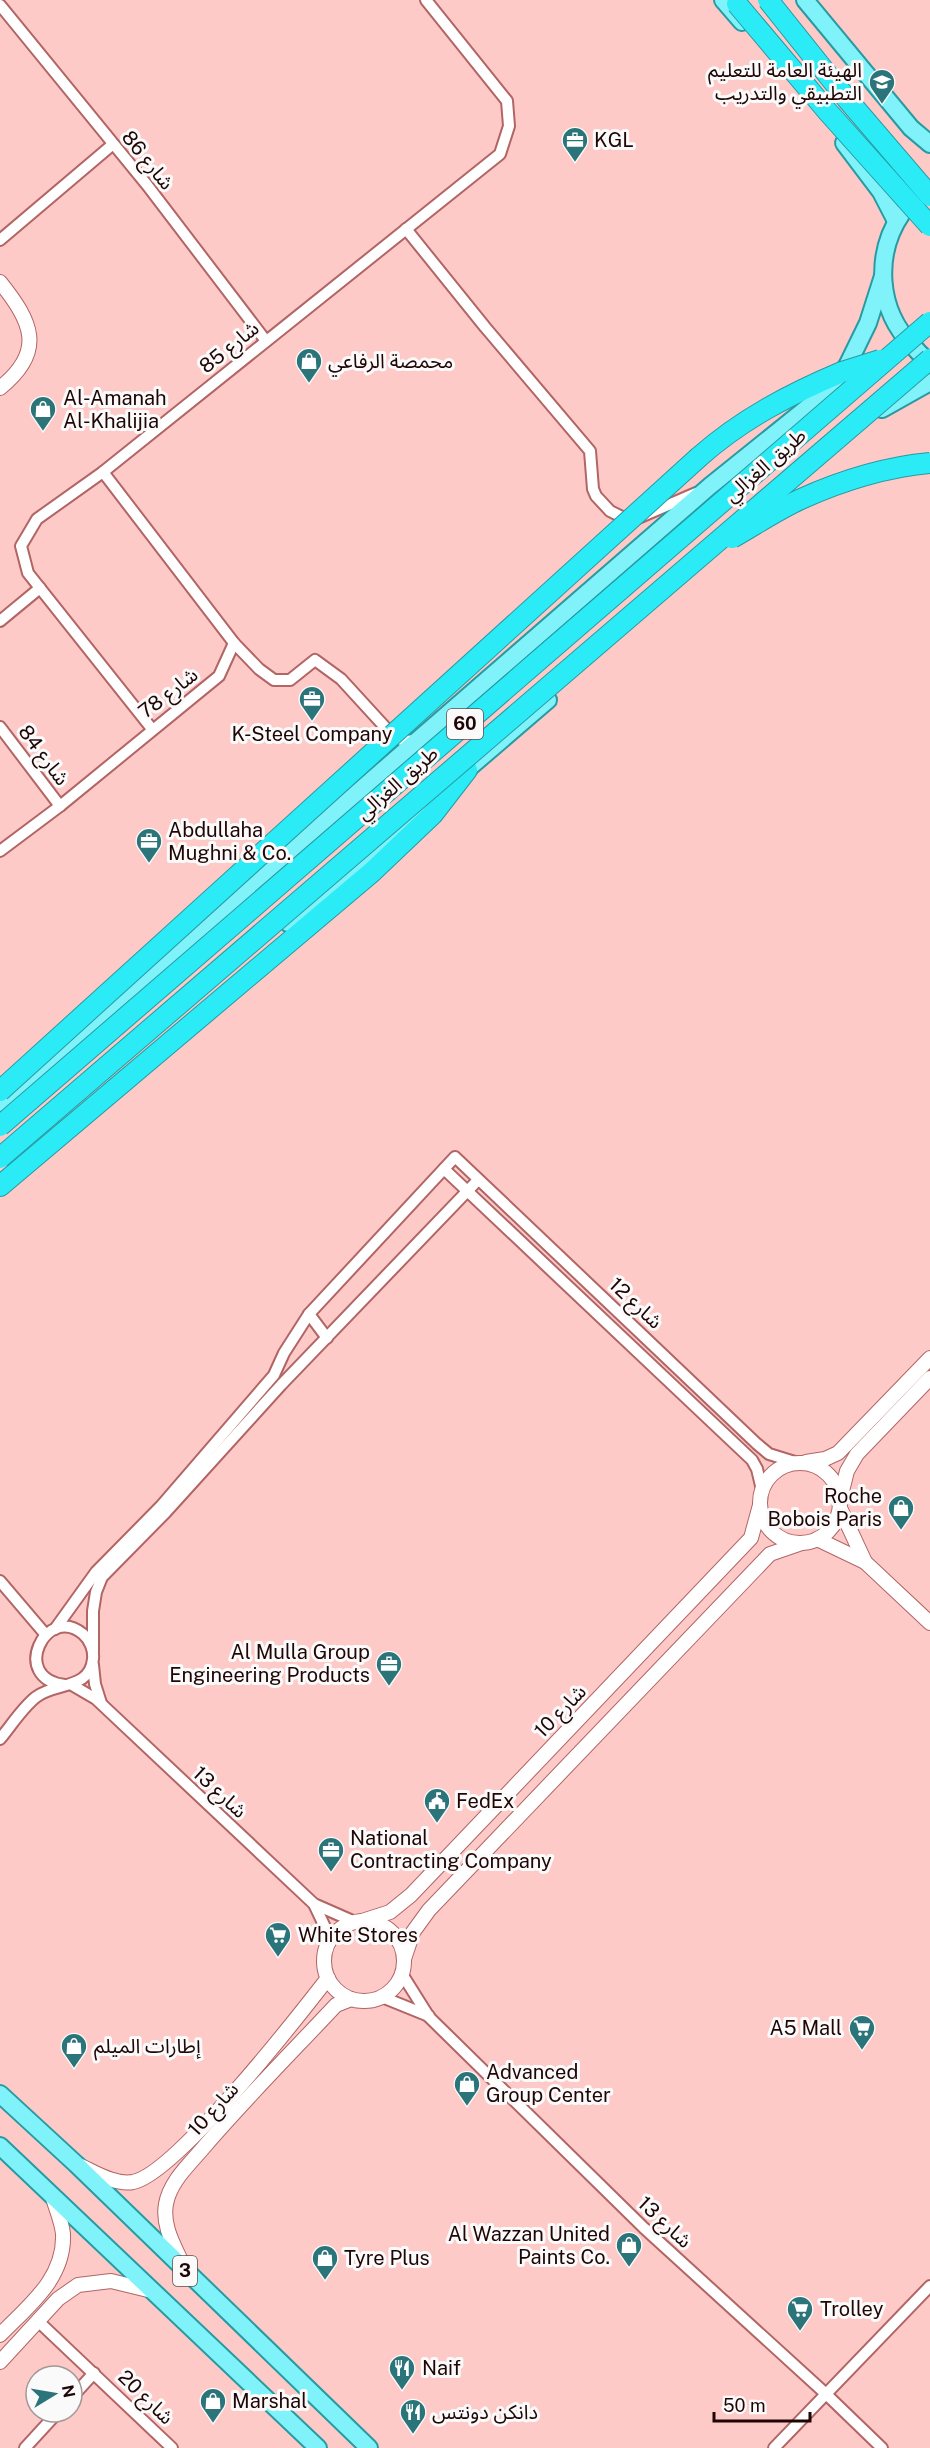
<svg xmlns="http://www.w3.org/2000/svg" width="930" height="2448" viewBox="0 0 930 2448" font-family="'Public Sans','Noto Sans Arabic',sans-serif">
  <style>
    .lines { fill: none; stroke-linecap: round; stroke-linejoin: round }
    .minor-casing { stroke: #b16564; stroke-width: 14 }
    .tertiary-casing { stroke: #b16564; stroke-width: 16 }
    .primary-casing { stroke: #279aa2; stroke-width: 20 }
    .motorway-casing { stroke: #279aa2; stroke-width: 22 }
    .minor { stroke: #fff; stroke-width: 10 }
    .tertiary { stroke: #fff; stroke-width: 14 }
    .primary { stroke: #80f3fa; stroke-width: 16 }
    .motorway { stroke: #2bebf6; stroke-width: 20 }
    .motorway-bridge-casing { stroke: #279aa2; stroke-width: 22; stroke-linecap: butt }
    .motorway-bridge { stroke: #2bebf6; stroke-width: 20 }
    .labels { text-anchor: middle; stroke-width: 6; stroke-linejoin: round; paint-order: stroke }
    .shield { fill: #fafafa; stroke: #614e4e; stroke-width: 1.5 }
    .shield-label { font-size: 18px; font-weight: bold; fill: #200505 }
    .poi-label { font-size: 20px; fill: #200505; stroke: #fafafa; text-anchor: start }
    .street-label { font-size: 20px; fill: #200505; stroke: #fafafa }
  </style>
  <rect width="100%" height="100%" fill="#fecac8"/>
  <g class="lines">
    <g class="minor-casing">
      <g id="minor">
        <polyline points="0,5 147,185 266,341"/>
        <polyline points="406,229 485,327 590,451 593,489 596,496 610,511 626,519 638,518 696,493"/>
        <polyline points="0,240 112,145"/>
        <polyline points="103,472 234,643 259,669 274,680 290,680 315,660 341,679 395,738 405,741 417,740"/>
        <polyline points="0,621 40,588"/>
        <polyline points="0,727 60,806"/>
        <polyline points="152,729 28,573 21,546 37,519 103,472 500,154 509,126 507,101 426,0"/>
        <polyline points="0,851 60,806 219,676 234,643"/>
        <polyline points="444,1169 752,1460 757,1469 762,1490"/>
        <polyline points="309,1314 327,1338"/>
        <polyline points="0,1581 46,1635"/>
        <polyline points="55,1629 96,1572 161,1506 274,1375 284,1353 309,1314 455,1157 757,1444 769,1454 798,1463"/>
        <polyline points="93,1651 93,1611 96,1592 102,1577 166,1512 281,1385 478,1180"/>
        <polyline points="93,1665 95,1684 101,1703"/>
        <polyline points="72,1685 96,1699 314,1904 355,1922"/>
        <path d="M 0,1739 C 11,1726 22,1708 36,1697 C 55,1682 90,1690 93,1659 C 94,1650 90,1640 83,1634 C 46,1603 9,1679 65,1685"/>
        <polyline points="314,1904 324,1925 327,1947"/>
        <polyline points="402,1974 429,2017 644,2228 826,2394 882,2448"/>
        <polyline points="382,1997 429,2016"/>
        <polyline points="39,2322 172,2448"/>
        <polyline points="72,2397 94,2373"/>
        <polyline points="25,2448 58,2412"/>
        <polyline points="774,2448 930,2286"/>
      </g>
    </g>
    <g class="tertiary-casing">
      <g id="tertiary">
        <path d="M 0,282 C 32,322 46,351 0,388"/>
        <polyline points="806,1462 825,1459 838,1453 930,1358"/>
        <circle cx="800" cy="1503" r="40"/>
        <polyline points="840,1499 847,1471 857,1454 930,1378"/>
        <polyline points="840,1508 865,1562"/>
        <polyline points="817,1539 865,1562 930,1623"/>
        <polyline points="362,1921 390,1912 411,1895 751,1538 760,1505"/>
        <circle cx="364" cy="1961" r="40"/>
        <polyline points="404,1959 413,1932 429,1910 770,1554 802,1543"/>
        <path d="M 81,2166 C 96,2173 115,2185 133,2182 C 175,2174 297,2018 328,1978"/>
        <path d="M 183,2265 C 174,2245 162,2226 166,2204 C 170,2181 190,2164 204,2147 C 246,2098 292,2052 336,2005 L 351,1999"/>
        <path d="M 0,2335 C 28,2306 65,2279 63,2234 C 62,2222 56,2209 53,2198"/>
        <polyline points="0,2362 58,2299 78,2285 111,2281 152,2291"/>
      </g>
    </g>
    <g class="primary-casing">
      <g id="primary">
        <polyline points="723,0 742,22"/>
        <polyline points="805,0 911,128 930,144"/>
        <polyline points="844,143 881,192 896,221"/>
        <path d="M 902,213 C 874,254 877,310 913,346 C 918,352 923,358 930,362"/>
        <polyline points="882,409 930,382"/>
        <polyline points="288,923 548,700"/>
        <polyline points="0,1103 710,486 833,387 848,364 868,323 883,276"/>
        <polyline points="0,2094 76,2164 369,2448"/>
        <polyline points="0,2146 318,2448"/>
      </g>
    </g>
    <g class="motorway-casing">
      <g id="motorway">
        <path d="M 699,457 C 742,419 790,394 842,372"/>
        <polyline points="0,1186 372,872 433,814 467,770"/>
      </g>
    </g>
    <use href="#minor" class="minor"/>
    <use href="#tertiary" class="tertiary"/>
    <use href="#primary" class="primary"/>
    <use href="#motorway" class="motorway"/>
    <g class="motorway-bridge-casing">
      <g id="motorway-bridge">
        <polyline points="768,0 847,99 930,196"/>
        <polyline points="737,4 828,112 930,226"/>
        <polyline points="842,372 880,360"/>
        <path d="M 732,538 C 755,525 777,510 801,499 C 841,481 886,467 930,463"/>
        <polyline points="0,1091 699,457"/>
        <polyline points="0,1126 930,322"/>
        <polyline points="0,1158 930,359"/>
      </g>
    </g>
    <use href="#motorway-bridge" class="motorway-bridge"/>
  </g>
  <defs>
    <g id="university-pin" transform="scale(1.35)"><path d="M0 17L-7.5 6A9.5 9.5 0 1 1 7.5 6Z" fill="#2b757a" stroke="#fafafa"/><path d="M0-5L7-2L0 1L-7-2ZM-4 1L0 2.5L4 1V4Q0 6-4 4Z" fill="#fff"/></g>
    <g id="office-pin" transform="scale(1.35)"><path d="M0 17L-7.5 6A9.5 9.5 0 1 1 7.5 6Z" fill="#2b757a" stroke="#fafafa"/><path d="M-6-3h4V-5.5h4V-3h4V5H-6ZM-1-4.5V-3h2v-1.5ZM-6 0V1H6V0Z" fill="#fff"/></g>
    <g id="shop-pin" transform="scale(1.35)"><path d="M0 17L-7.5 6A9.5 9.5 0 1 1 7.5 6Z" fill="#2b757a" stroke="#fafafa"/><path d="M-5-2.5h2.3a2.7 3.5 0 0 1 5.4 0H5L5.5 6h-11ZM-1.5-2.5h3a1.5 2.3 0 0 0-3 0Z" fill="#fff"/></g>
    <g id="civic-pin" transform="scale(1.35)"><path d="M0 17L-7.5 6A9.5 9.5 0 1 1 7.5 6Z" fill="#2b757a" stroke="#fafafa"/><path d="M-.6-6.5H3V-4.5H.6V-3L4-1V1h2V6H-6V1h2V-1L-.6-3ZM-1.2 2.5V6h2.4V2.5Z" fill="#fff"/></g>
    <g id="supermarket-pin" transform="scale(1.35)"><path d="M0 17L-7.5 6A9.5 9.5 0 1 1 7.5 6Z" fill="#2b757a" stroke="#fafafa"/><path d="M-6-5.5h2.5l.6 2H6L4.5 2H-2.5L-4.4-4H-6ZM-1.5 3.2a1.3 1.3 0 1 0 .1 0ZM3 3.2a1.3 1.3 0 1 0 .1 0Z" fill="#fff"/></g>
    <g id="restaurant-pin" transform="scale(1.35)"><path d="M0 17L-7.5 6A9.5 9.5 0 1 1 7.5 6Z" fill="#2b757a" stroke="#fafafa"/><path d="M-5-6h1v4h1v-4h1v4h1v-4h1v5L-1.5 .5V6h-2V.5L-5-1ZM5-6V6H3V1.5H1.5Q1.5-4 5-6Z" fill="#fff"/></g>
  </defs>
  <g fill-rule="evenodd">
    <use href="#university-pin" x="882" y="82"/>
    <use href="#office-pin" x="575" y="140"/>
    <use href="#shop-pin" x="309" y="361"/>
    <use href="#shop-pin" x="43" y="409"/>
    <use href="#office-pin" x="312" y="699"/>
    <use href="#office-pin" x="149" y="841"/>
    <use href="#shop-pin" x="901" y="1508"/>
    <use href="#office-pin" x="389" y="1664"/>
    <use href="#civic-pin" x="437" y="1801"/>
    <use href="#office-pin" x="331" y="1850"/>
    <use href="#supermarket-pin" x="278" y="1935"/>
    <use href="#supermarket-pin" x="862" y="2028"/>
    <use href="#shop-pin" x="74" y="2046"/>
    <use href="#shop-pin" x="467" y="2084"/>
    <use href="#shop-pin" x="629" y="2245"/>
    <use href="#shop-pin" x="325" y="2258"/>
    <use href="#supermarket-pin" x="800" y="2309"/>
    <use href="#restaurant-pin" x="402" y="2368"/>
    <use href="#shop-pin" x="213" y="2401"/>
    <use href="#restaurant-pin" x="413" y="2412"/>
  </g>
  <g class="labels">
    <g class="shield">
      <rect x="447" y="709" width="36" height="30" rx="4.5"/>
      <rect x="173" y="2256" width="24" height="30" rx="4.5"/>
    </g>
    <g class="shield-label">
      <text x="465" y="730">60</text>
      <text x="185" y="2277">3</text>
    </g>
    <g class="poi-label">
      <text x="862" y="77" text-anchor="end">الهيئة العامة للتعليم<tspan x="862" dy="23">التطبيقي والتدريب</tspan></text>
      <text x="594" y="147">KGL</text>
      <text x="328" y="368">محمصة الرفاعي</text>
      <text x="63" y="405">Al-Amanah<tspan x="63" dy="23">Al-Khalijia</tspan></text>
      <text x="312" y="741" text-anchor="middle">K-Steel Company</text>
      <text x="168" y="837">Abdullaha<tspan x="168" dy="23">Mughni &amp; Co.</tspan></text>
      <text x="882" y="1503" text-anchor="end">Roche<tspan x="882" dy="23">Bobois Paris</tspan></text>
      <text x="370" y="1659" text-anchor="end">Al Mulla Group<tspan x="370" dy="23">Engineering Products</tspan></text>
      <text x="456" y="1808">FedEx</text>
      <text x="350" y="1845">National<tspan x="350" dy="23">Contracting Company</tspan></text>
      <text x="298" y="1942">White Stores</text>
      <text x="842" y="2035" text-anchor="end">A5 Mall</text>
      <text x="94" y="2053">إطارات الميلم</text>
      <text x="486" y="2079">Advanced<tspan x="486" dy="23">Group Center</tspan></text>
      <text x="610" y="2241" text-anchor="end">Al Wazzan United<tspan x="610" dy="23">Paints Co.</tspan></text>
      <text x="344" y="2265">Tyre Plus</text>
      <text x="820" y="2316">Trolley</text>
      <text x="422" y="2375">Naif</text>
      <text x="232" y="2408">Marshal</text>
      <text x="432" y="2419">دانكن دونتس</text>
    </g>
    <g class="street-label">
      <text transform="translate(148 160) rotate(51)" y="7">شارع 86</text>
      <text transform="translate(229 347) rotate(-39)" y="7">شارع 85</text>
      <text transform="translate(765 465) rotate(-41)" y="7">طريق الغزالي</text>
      <text transform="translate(168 693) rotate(-38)" y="7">شارع 78</text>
      <text transform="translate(44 755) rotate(53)" y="7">شارع 84</text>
      <text transform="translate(397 783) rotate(-41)" y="7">طريق الغزالي</text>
      <text transform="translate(636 1303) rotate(43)" y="7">شارع 12</text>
      <text transform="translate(560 1711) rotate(-46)" y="7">شارع 10</text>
      <text transform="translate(220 1792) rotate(43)" y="7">شارع 13</text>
      <text transform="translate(213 2109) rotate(-48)" y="7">شارع 10</text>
      <text transform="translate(665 2222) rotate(43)" y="7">شارع 13</text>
      <text transform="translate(146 2397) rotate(44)" y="7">شارع 20</text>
    </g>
  </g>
  <g transform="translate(54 2394) rotate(79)"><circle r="28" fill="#fafafa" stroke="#a39898" stroke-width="1.5"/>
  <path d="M0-4.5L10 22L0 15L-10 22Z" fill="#2b757a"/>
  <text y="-9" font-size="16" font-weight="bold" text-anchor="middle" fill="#200505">N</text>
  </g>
  <path d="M714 2412v9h96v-9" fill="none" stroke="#200505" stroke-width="3"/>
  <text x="723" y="2412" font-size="18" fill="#200505" stroke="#fafafa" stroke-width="4.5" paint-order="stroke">50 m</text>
</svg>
